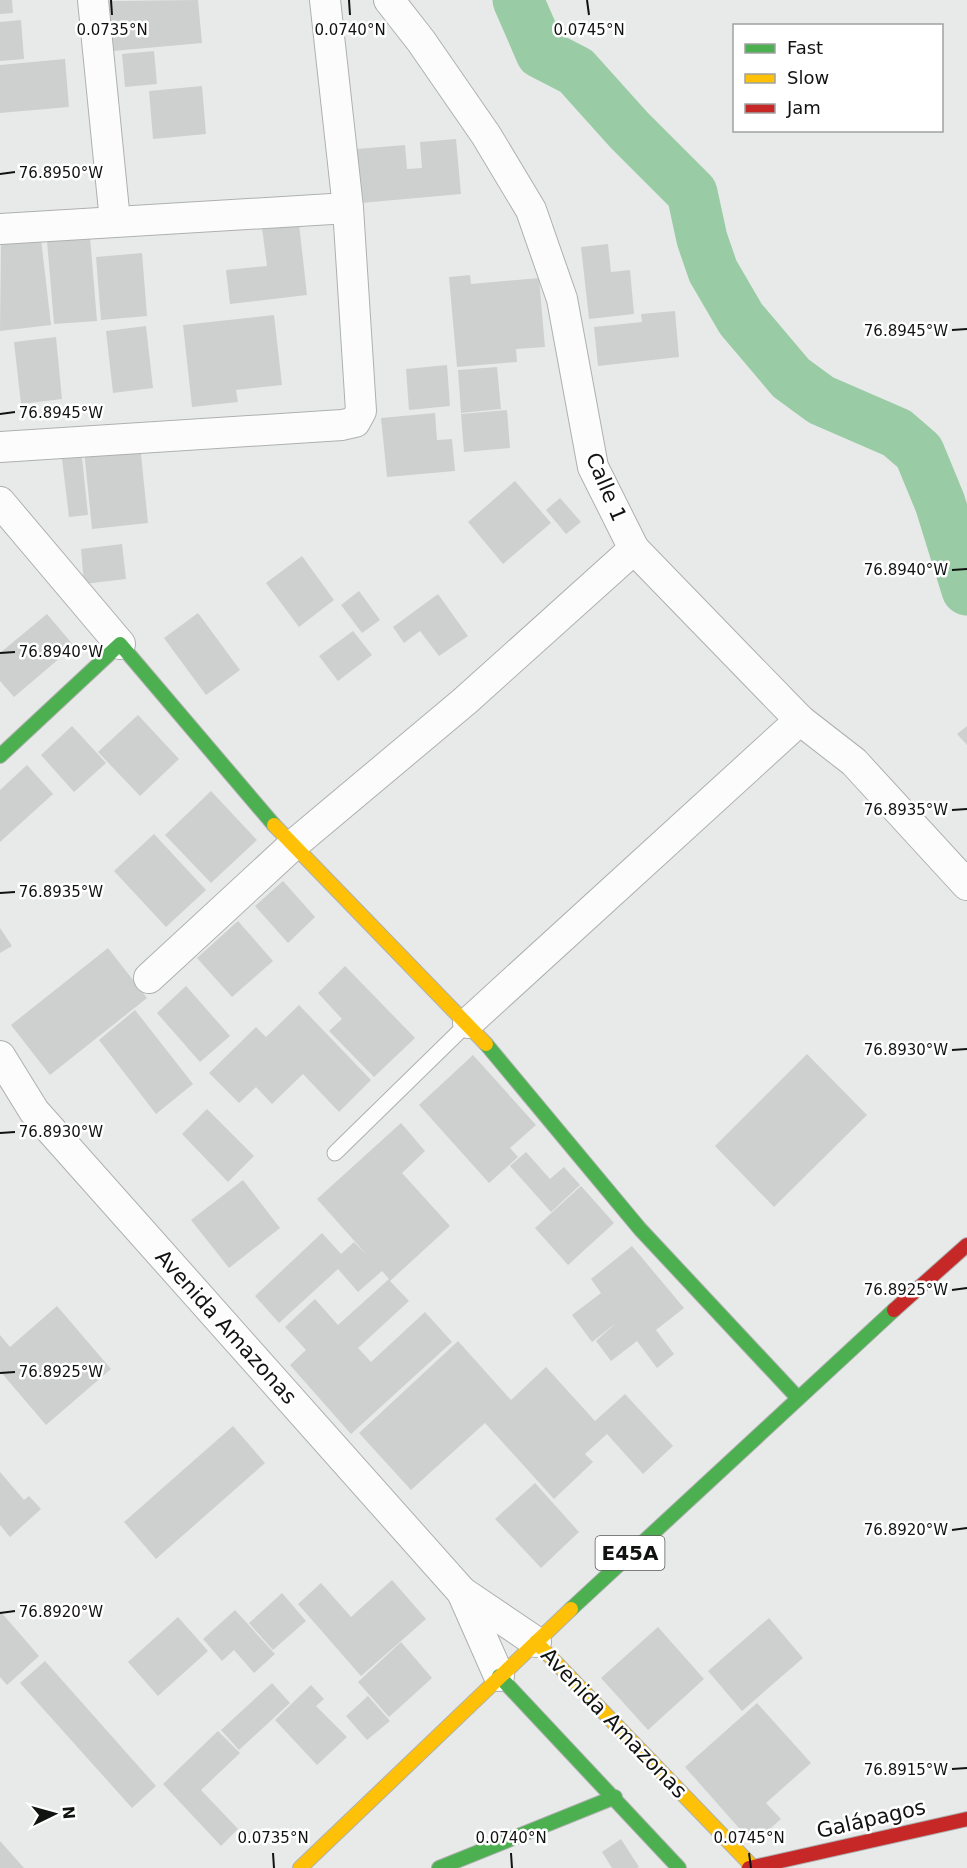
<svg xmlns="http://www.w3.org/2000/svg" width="967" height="1868" viewBox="0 0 967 1868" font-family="'DejaVu Sans',sans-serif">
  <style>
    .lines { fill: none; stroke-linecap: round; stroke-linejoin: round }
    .river { stroke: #99cca4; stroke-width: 51 }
    .building { fill: #ced0cf }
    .lane-casing { stroke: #aeb0af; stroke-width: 17 }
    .street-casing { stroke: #aeb0af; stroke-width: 32 }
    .fast-casing { stroke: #aeb0af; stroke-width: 16 }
    .slow-casing { stroke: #aeb0af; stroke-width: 16 }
    .jam-casing { stroke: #aeb0af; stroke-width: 16 }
    .lane { stroke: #fcfcfc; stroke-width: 15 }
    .street { stroke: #fcfcfc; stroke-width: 30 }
    .fast { stroke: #4caf50; stroke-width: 14 }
    .slow { stroke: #ffc107; stroke-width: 14 }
    .jam { stroke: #c62828; stroke-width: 14 }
    .ticks { fill: none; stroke: #111311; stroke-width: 2 }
    .labels { text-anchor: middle; stroke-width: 5; stroke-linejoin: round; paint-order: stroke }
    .shield { fill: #fff; stroke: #585a58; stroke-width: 1.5 }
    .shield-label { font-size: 20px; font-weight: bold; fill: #111311 }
    .street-label { font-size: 21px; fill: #111311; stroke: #fff }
    .ticks-label { font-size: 15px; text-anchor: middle; fill: #111311; stroke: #fff; stroke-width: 5; stroke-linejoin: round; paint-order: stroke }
  </style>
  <rect width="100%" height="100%" fill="#e8eae9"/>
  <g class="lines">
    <polyline class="river" points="518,0 541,53 576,71 629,130 692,193 702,239 713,271 741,319 791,378 821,400 897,433 919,452 940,503 967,590"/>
  </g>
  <g class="building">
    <polygon points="0,0 12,0 13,13 0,14"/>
    <polygon points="198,0 202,43 113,51 108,1"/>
    <polygon points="21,20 24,59 0,61 0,22"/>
    <polygon points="154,51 157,84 125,87 122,54"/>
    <polygon points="65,59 69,107 0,113 0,65"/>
    <polygon points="202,86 206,134 153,139 149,91"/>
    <polygon points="456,139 461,194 361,203 356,149 405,145 407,169 422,168 420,142"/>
    <polygon points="299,224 307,295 230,304 226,270 267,266 262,228"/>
    <polygon points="90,237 97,321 54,324 47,241"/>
    <polygon points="41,239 51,325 0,331 1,244"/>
    <polygon points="608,244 611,272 630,270 634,314 589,319 581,247"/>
    <polygon points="142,253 147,316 101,320 96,257"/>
    <polygon points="470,275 471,284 539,278 545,347 516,349 517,362 457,367 449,277"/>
    <polygon points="675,311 679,357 598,366 594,327 642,322 641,314"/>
    <polygon points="274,315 282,385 236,390 238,402 192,407 183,325"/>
    <polygon points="146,326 153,388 113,393 106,331"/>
    <polygon points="56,337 62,399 21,404 14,342"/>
    <polygon points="447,365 450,406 409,410 406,369"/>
    <polygon points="497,367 501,409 461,413 458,370"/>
    <polygon points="507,410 510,448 464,452 461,414"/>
    <polygon points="435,413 437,440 452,439 455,471 387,477 381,418"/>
    <polygon points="140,444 148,523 92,529 84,450"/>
    <polygon points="82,457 88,515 69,517 62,459"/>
    <polygon points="515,481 551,523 503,564 468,522"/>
    <polygon points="560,498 581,522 566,534 546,510"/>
    <polygon points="122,544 126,579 84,584 81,549"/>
    <polygon points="302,556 334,600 299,627 266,583"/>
    <polygon points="359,591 380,620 362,633 341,605"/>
    <polygon points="438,594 468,636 439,656 420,631 404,643 393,627"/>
    <polygon points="198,613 240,670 206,695 164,638"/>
    <polygon points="47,614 74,646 14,697 0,681 0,653"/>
    <polygon points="353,631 372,655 338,681 319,656"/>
    <polygon points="138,715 179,759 140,796 98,752"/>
    <polygon points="72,726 106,763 74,792 41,755"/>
    <polygon points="967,726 967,745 957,734"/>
    <polygon points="27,765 53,794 0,842 0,790"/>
    <polygon points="211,791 257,840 211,883 165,835"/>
    <polygon points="154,834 206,890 166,927 114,871"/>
    <polygon points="283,881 315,917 288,943 255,906"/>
    <polygon points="238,921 273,961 232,997 197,958"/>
    <polygon points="0,928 12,946 0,953"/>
    <polygon points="108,948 147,998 50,1075 11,1025"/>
    <polygon points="345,966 415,1038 374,1077 329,1031 342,1019 318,993"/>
    <polygon points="186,986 230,1036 200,1062 157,1013"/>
    <polygon points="299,1005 371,1080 339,1112 303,1074 272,1104 256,1087 239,1103 209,1073 256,1027 266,1037"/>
    <polygon points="135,1010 193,1084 156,1114 99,1040"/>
    <polygon points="807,1054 867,1115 774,1207 715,1146"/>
    <polygon points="473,1055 536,1125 510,1148 518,1157 489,1183 419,1105"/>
    <polygon points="207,1109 254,1156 228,1182 182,1134"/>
    <polygon points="401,1123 425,1151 402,1173 450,1226 390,1281 409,1301 358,1348 371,1362 425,1312 452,1342 351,1434 290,1365 306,1350 285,1327 315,1299 338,1325 389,1279 382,1271 358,1292 338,1269 279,1323 255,1296 322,1233 341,1254 354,1242 367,1255 317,1199"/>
    <polygon points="526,1152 550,1179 564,1167 580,1185 551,1212 510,1166"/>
    <polygon points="243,1180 280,1228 229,1268 191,1220"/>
    <polygon points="581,1186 614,1223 568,1265 535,1228"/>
    <polygon points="632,1246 684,1308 656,1330 674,1354 657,1368 637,1341 611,1361 596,1341 616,1323 592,1342 572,1315 601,1293 591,1279"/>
    <polygon points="57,1306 111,1369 46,1425 0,1371 0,1335 10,1347"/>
    <polygon points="458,1341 511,1400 546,1367 595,1421 625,1394 673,1446 643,1474 607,1434 585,1454 593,1462 554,1499 485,1423 411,1490 359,1433"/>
    <polygon points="233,1426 265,1463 156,1559 124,1522"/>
    <polygon points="0,1472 24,1500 29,1496 41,1509 10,1537 0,1525"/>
    <polygon points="535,1483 579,1532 541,1568 495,1519"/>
    <polygon points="392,1580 426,1619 361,1676 298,1604 321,1583 351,1617"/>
    <polygon points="282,1593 306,1621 273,1650 249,1623"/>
    <polygon points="235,1610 275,1654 254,1673 234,1650 222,1661 203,1639"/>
    <polygon points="0,1611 39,1656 7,1685 0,1677"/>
    <polygon points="178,1617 208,1651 158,1696 128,1662"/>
    <polygon points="769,1618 803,1658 742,1711 708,1671"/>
    <polygon points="658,1627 704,1679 648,1730 601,1678"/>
    <polygon points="401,1642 432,1678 389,1717 358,1682"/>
    <polygon points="45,1661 156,1786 132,1808 20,1683"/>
    <polygon points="272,1683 290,1703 239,1750 221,1730"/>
    <polygon points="311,1685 324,1699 316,1706 347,1737 317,1765 275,1720"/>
    <polygon points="368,1696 390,1721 367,1740 346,1716"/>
    <polygon points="757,1703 811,1763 766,1803 781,1819 753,1844 685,1767"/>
    <polygon points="218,1731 240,1753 201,1790 238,1829 221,1846 163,1784"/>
    <polygon points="621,1839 639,1867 637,1868 612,1868 602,1852"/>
    <polygon points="0,1841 24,1868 0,1868"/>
  </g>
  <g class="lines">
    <g class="lane-casing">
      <polyline id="lane" points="335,1153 468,1023"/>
    </g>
    <g class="street-casing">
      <g id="street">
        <polyline points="93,0 115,221"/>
        <polyline points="389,0 421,41 486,135 531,210 562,299 593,467 634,549 800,720 854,762 967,885"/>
        <polyline points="0,229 348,208"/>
        <polyline points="0,447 342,425 355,422 361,411 348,208 325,0"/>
        <polyline points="0,502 120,644"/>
        <polyline points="149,978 292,846 465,701 634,549"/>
        <polyline points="468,1023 800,720"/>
        <polyline points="0,1056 34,1111 462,1592 536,1642"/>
        <polyline points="462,1592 499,1676"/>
      </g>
    </g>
    <g class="fast-casing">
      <g id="fast">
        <polyline points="0,756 120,644 274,825"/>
        <polyline points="486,1044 640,1229 797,1397"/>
        <polyline points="571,1609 894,1310"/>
        <polyline points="499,1676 679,1868"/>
        <polyline points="439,1868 615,1797"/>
      </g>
    </g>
    <g class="slow-casing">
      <g id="slow">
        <polyline points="274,825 486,1044"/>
        <polyline points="536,1642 754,1868"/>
        <polyline points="300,1868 571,1609"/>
      </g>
    </g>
    <g class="jam-casing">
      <g id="jam">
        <polyline points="894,1310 967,1245"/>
        <polyline points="749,1868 967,1819"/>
      </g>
    </g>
    <use href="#lane" class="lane"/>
    <use href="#street" class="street"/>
    <use href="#fast" class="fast"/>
    <use href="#slow" class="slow"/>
    <use href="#jam" class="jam"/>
  </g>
  <path class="ticks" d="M 111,0 L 112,15M 349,0 L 350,15M 587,0 L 589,15M 0,174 L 15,172M 952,330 L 967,329M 0,414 L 15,412M 952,570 L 967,569M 0,653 L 15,652M 952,810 L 967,809M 0,893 L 15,892M 952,1050 L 967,1049M 0,1133 L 15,1132M 952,1290 L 967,1288M 0,1373 L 15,1372M 952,1530 L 967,1528M 0,1613 L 15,1611M 952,1769 L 967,1768M 273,1853 L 274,1868M 511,1853 L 512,1868M 749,1853 L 751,1868"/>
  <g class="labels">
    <rect class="shield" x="595.5" y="1536" width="69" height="34" rx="4.5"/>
    <g class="shield-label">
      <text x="630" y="1560">E45A</text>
    </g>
    <g class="street-label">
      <text transform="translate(606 487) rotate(67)" y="7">Calle 1</text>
      <text transform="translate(226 1327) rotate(48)" y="7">Avenida Amazonas</text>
      <text transform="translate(614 1723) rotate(46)" y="7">Avenida Amazonas</text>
      <text transform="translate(871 1819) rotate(-13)" y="7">Galápagos</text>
    </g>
  </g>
  <g class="ticks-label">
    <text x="112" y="35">0.0735°N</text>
    <text x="350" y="35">0.0740°N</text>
    <text x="589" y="35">0.0745°N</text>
    <text x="61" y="178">76.8950°W</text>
    <text x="906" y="336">76.8945°W</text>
    <text x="61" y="418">76.8945°W</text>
    <text x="906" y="575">76.8940°W</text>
    <text x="61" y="657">76.8940°W</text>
    <text x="906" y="815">76.8935°W</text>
    <text x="61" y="897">76.8935°W</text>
    <text x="906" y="1055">76.8930°W</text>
    <text x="61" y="1137">76.8930°W</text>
    <text x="906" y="1295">76.8925°W</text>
    <text x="61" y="1377">76.8925°W</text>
    <text x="906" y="1535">76.8920°W</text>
    <text x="61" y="1617">76.8920°W</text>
    <text x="906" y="1775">76.8915°W</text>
    <text x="273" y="1843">0.0735°N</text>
    <text x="511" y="1843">0.0740°N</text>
    <text x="749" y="1843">0.0745°N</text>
  </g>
  <rect x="733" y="24" width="210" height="108" fill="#ffffff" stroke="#a0a1a0" stroke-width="1.5"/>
  <rect x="745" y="44" width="30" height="9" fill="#4caf50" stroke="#a0a1a0" stroke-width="1.5"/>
  <text x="787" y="54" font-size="18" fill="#111311">Fast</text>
  <rect x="745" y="74" width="30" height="9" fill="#ffc107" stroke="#a0a1a0" stroke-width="1.5"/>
  <text x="787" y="84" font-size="18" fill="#111311">Slow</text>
  <rect x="745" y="104" width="30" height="9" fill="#c62828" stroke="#a0a1a0" stroke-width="1.5"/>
  <text x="787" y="114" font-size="18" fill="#111311">Jam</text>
  <g transform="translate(54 1814) rotate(85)" stroke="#ffffff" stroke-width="4.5" paint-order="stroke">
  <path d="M0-4.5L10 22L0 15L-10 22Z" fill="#111311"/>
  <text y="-9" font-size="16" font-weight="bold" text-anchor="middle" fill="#111311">N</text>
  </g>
</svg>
